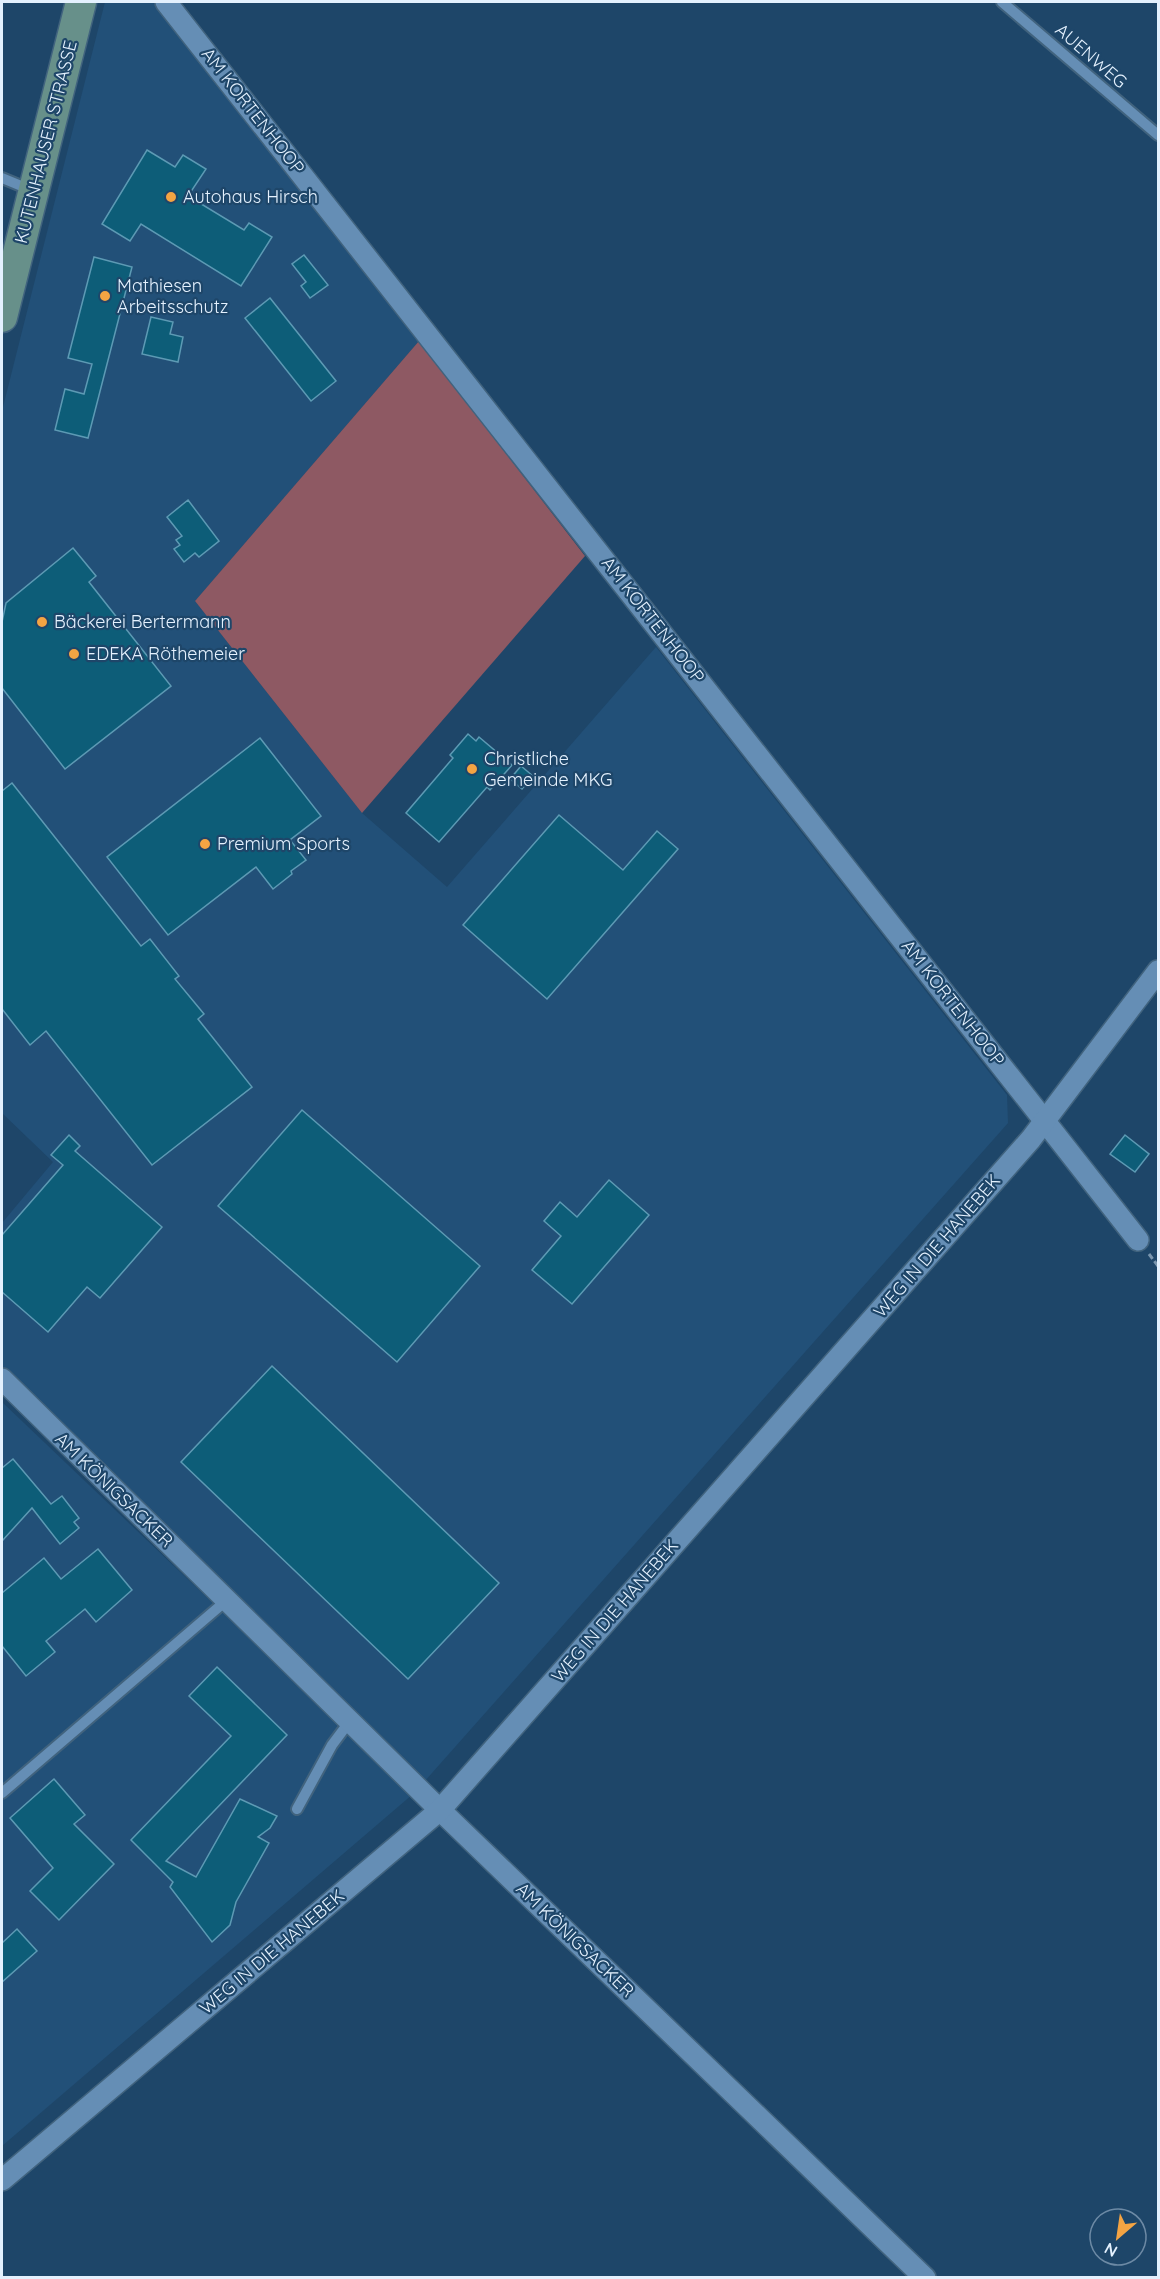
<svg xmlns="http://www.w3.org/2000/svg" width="1160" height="2279" viewBox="0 0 1160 2279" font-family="Quicksand,sans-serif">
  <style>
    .built { fill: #225078 }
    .green { fill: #8e5963 }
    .building { fill: #0d5d78; stroke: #5d9ab4; stroke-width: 1.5 }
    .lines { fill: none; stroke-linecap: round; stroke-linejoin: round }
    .lane-casing { stroke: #41637e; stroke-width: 14 }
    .street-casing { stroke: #41637e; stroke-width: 24 }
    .secondary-casing { stroke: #41637e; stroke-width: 33 }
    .path { stroke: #7a96ae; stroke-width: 3; stroke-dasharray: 6 3; stroke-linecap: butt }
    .lane { stroke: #658eb5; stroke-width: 10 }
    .street { stroke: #658eb5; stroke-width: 21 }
    .secondary { stroke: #67908a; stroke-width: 30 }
    .poi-dot { fill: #f4a443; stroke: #1e4669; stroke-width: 2 }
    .labels { text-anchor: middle; stroke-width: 4.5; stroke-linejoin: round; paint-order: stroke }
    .street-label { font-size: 18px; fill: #e4f1fe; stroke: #1e4669 }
    .poi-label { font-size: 18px; fill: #e4f1fe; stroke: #1e4669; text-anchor: start }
  </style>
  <rect width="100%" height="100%" fill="#1e4669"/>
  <g class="built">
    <polygon points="105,2 153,2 419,341 195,601 362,813 447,887 656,647 1007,1095 1008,1123 424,1782 2,1370 2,1223 53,1162 2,1113 2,411"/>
    <polygon points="2,1402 413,1794 2,2146"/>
  </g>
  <polygon class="green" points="419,341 585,556 362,813 195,601"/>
  <g class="building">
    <polygon points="147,150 175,167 183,155 206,169 188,196 244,230 249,223 272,237 241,286 141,224 130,241 102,224"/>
    <polygon points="304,255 328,285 310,298 301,286 306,282 292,264"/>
    <polygon points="94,257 132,267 88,438 55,430 65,389 84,394 92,364 68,358"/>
    <polygon points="270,298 336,381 311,401 245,318"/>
    <polygon points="151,317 173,322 170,334 183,337 178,362 142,354"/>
    <polygon points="188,500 219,541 199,557 195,553 184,562 174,549 180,545 176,540 182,536 167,517"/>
    <polygon points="73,548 96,576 89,582 171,686 65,769 2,688 2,622 6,603"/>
    <polygon points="468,734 476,741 479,737 512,765 490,790 487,787 439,842 406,813 453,758 450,755"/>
    <polygon points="260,738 321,816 290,840 306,860 291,871 292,874 273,889 256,867 168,935 107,857"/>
    <polygon points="521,766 533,776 522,789 510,779"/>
    <polygon points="12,783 141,946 150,939 179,976 175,979 204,1014 198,1019 252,1087 152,1165 46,1031 30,1045 2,1009 2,791"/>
    <polygon points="559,815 623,870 657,831 678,849 547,999 463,925"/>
    <polygon points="302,1110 480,1266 397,1362 218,1206"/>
    <polygon points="69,1135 80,1146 75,1151 162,1227 100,1298 87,1287 48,1332 2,1292 2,1235 63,1165 51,1155"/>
    <polygon points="1125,1135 1149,1154 1135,1172 1110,1154"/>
    <polygon points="609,1180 649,1215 572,1304 532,1270 561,1236 544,1221 560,1202 577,1217"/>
    <polygon points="272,1366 499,1583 408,1679 181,1462"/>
    <polygon points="13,1459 51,1504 62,1496 79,1518 74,1522 79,1528 60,1544 32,1508 2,1541 2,1468"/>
    <polygon points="98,1549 132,1590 96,1622 85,1609 46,1641 55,1652 26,1676 2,1646 2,1593 44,1558 61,1579"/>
    <polygon points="217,1667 287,1735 166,1861 196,1877 240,1799 277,1816 270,1828 258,1837 269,1843 236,1902 230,1925 212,1942 170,1887 173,1882 131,1840 231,1736 189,1696"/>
    <polygon points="54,1779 85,1815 74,1824 114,1864 59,1920 30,1891 53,1868 10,1818"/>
    <polygon points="17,1929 37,1951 2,1982 2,1943"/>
  </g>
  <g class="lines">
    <g class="lane-casing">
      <g id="lane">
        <polyline points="1002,2 1158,135"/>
        <polyline points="2,178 31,190"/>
        <polyline points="2,1793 227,1600"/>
        <polyline points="297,1809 332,1745 350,1721"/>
      </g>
    </g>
    <g class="street-casing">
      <g id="street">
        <polyline points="166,2 1138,1240"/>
        <polyline points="2,1379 440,1810 925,2278"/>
        <polyline points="2,2180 440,1810 1031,1139 1158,971"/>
      </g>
    </g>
    <g class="secondary-casing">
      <polyline id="secondary" points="2,317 81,2"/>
    </g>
    <polyline class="path" points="1149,1254 1158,1266"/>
    <use href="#lane" class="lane"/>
    <use href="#street" class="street"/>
    <use href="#secondary" class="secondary"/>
  </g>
  <g class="poi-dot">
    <circle cx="171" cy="197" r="6"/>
    <circle cx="105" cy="296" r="6"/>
    <circle cx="42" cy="622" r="6"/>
    <circle cx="74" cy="654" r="6"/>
    <circle cx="472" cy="769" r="6"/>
    <circle cx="205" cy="844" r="6"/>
  </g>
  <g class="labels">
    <g class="street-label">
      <text transform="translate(1091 56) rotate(41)" y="6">AUENWEG</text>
      <text transform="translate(253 111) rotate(52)" y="6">AM KORTENHOOP</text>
      <text transform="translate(46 142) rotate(-76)" y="6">KUTENHAUSER STRASSE</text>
      <text transform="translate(653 620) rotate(52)" y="6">AM KORTENHOOP</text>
      <text transform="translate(953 1003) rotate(52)" y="6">AM KORTENHOOP</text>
      <text transform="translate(937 1246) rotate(-49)" y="6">WEG IN DIE HANEBEK</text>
      <text transform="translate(114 1490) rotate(44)" y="6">AM KÖNIGSACKER</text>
      <text transform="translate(615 1611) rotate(-49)" y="6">WEG IN DIE HANEBEK</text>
      <text transform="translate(575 1940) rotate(44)" y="6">AM KÖNIGSACKER</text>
      <text transform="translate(272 1952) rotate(-40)" y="6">WEG IN DIE HANEBEK</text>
    </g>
    <g class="poi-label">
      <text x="183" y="203">Autohaus Hirsch</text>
      <text x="117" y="292">Mathiesen<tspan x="117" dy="21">Arbeitsschutz</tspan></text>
      <text x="54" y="628">Bäckerei Bertermann</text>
      <text x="86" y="660">EDEKA Röthemeier</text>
      <text x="484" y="765">Christliche<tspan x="484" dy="21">Gemeinde MKG</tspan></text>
      <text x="217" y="850">Premium Sports</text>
    </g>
  </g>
  <rect width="1160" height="2279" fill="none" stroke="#e4f1fe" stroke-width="6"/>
  <g transform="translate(1118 2237) rotate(209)"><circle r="28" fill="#1e4669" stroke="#6d8aa5" stroke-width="1.5"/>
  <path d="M0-4.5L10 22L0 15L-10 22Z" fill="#f4a443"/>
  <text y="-9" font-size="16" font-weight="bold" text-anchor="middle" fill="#e4f1fe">N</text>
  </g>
</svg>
